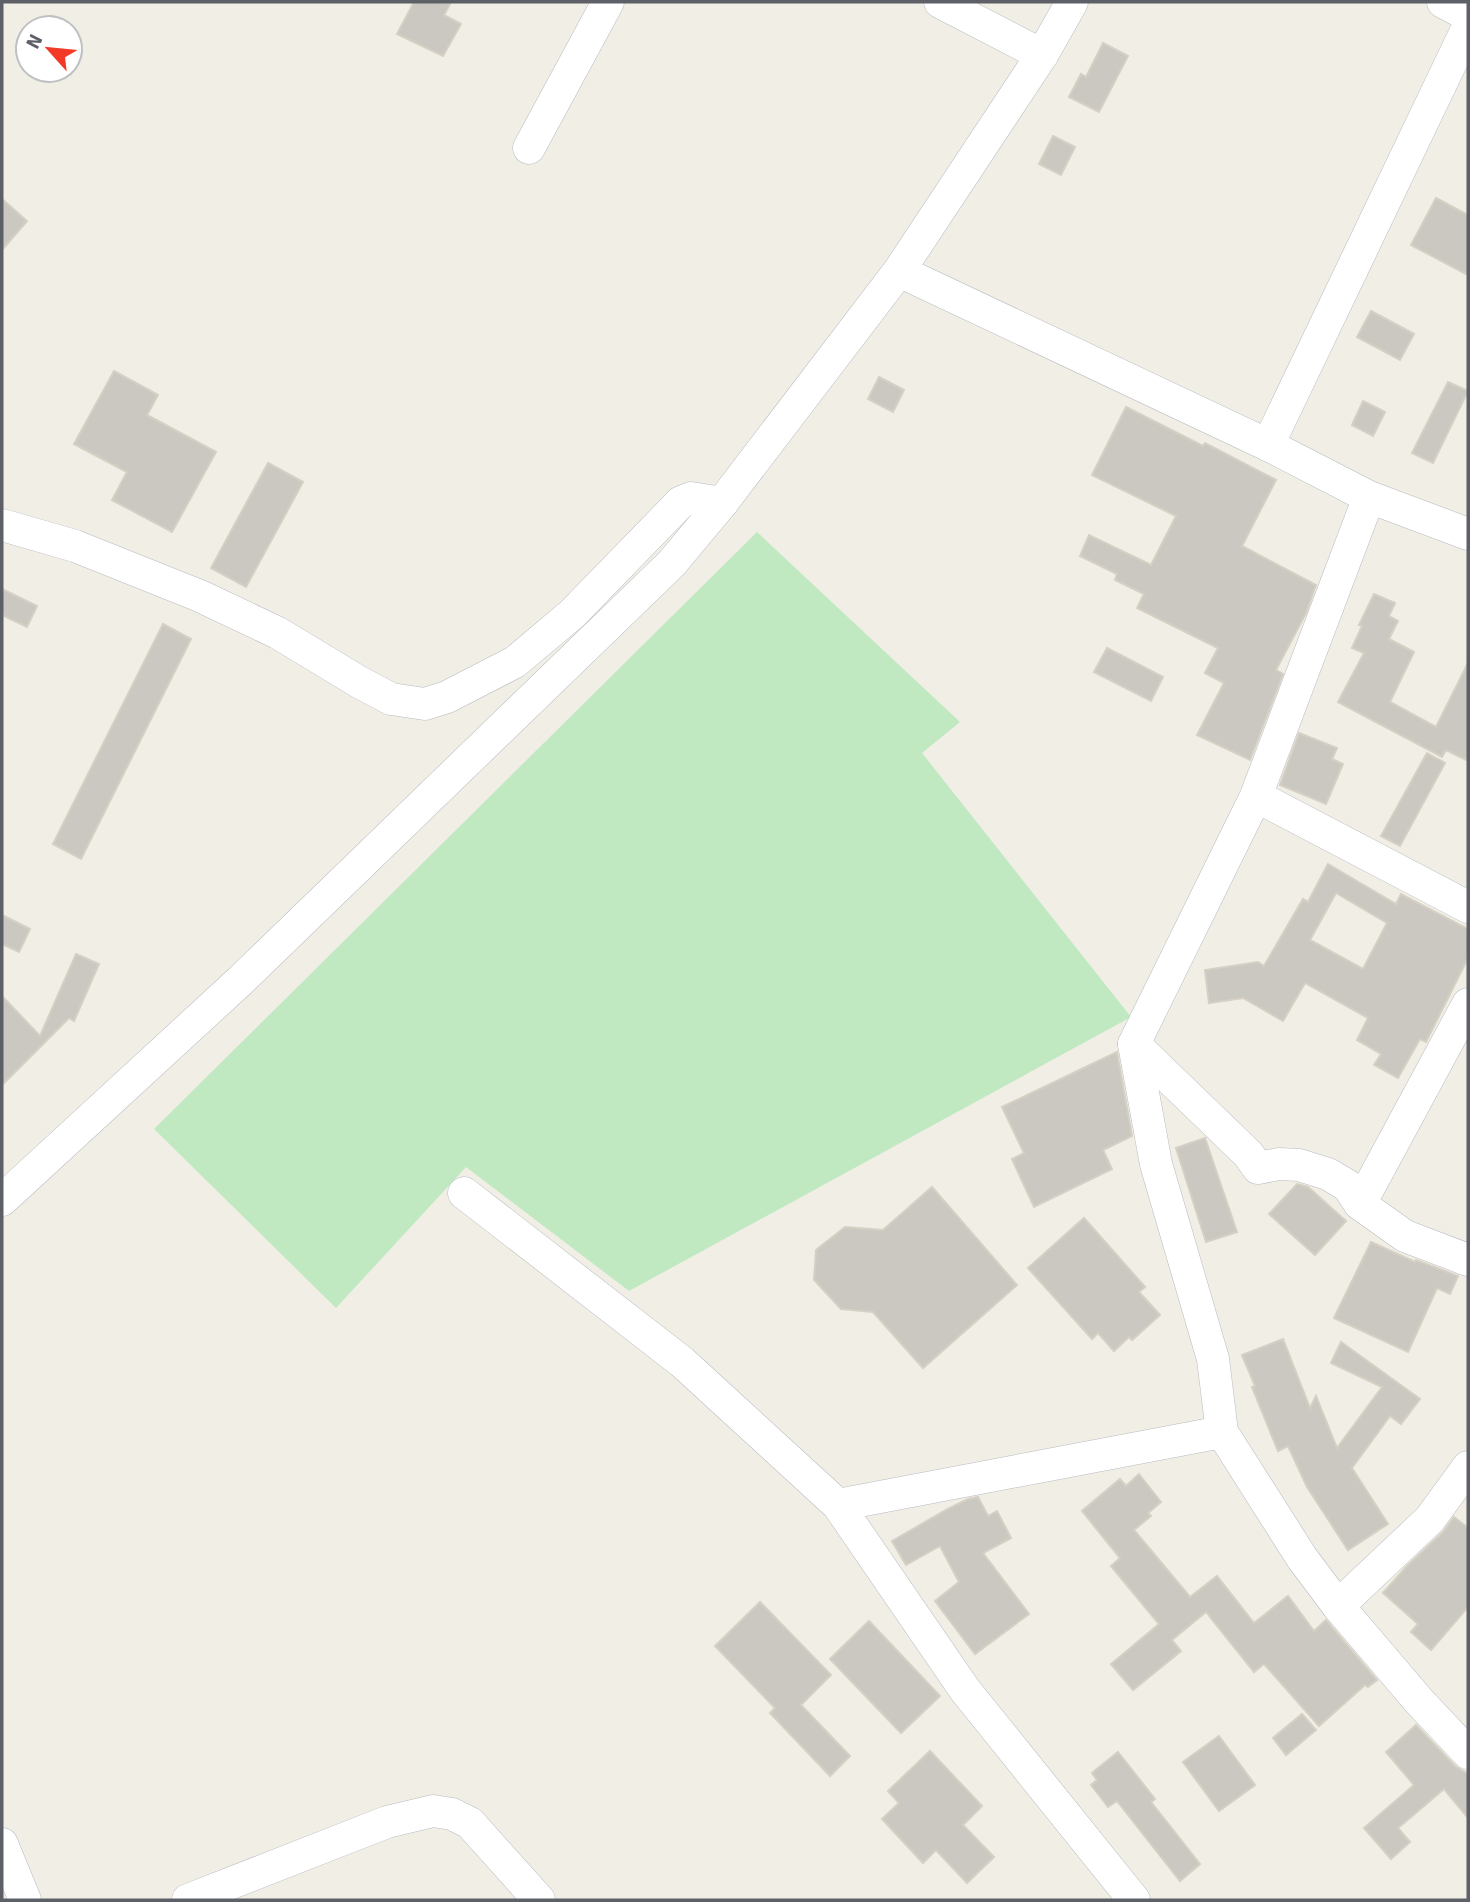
<svg xmlns="http://www.w3.org/2000/svg" width="1470" height="1902" viewBox="0 0 1470 1902" font-family="Signika,sans-serif">
  <style>
    .green { fill: #c1e9c1 }
    .building { fill: #cbc8c2; stroke: #d5d0c3; stroke-width: 2; fill-rule: evenodd }
    .lines { fill: none; stroke-linecap: round; stroke-linejoin: round }
    .minor-casing { stroke: #b8bbc0; stroke-width: 33 }
    .minor { stroke: #fff; stroke-width: 32 }
  </style>
  <rect width="100%" height="100%" fill="#f0eee5"/>
  <polygon class="green" points="757,532 960,722 922,753 1131,1017 629,1291 466,1167 336,1308 154,1129"/>
  <g class="building">
    <polygon points="414,2 451,2 444,15 461,24 443,56 397,34"/>
    <polygon points="1103,43 1128,56 1099,112 1069,97 1081,74 1086,77"/>
    <polygon points="1053,136 1075,147 1061,175 1039,164"/>
    <polygon points="1436,198 1468,215 1468,275 1411,245"/>
    <polygon points="2,199 27,221 2,250"/>
    <polygon points="1371,311 1414,334 1400,360 1357,337"/>
    <polygon points="114,371 158,395 147,415 216,452 172,532 112,500 127,472 74,444"/>
    <polygon points="879,377 904,390 893,412 868,399"/>
    <polygon points="1448,382 1468,391 1433,463 1412,453"/>
    <polygon points="1363,401 1385,412 1373,436 1352,425"/>
    <polygon points="1126,407 1203,446 1205,443 1276,480 1242,546 1316,585 1306,613 1276,670 1283,674 1250,760 1197,735 1224,683 1205,673 1218,648 1137,608 1144,594 1115,580 1117,574 1080,556 1089,535 1151,565 1176,516 1092,475"/>
    <polygon points="268,463 303,482 246,587 211,568"/>
    <polygon points="2,589 37,606 27,627 2,615"/>
    <polygon points="1374,594 1395,603 1389,616 1398,621 1389,639 1414,652 1390,702 1436,727 1468,663 1468,761 1446,750 1442,757 1338,702 1364,653 1352,648 1362,626 1359,625"/>
    <polygon points="163,624 191,639 81,859 53,844"/>
    <polygon points="1107,648 1163,677 1151,701 1094,672"/>
    <polygon points="1299,733 1337,748 1332,759 1343,764 1326,804 1280,785"/>
    <polygon points="1427,753 1445,763 1400,846 1381,836"/>
    <path d="M 1328,864 L 1396,904 L 1401,894 L 1468,929 L 1468,958 L 1426,1042 L 1420,1039 L 1398,1078 L 1374,1065 L 1381,1054 L 1357,1040 L 1368,1018 L 1305,983 L 1283,1021 L 1243,998 L 1209,1003 L 1205,970 L 1258,962 L 1264,966 L 1303,899 L 1308,902 ZM 1336,893 L 1387,923 L 1363,969 L 1310,940 Z"/>
    <polygon points="2,915 30,929 19,952 2,944"/>
    <polygon points="76,954 99,964 74,1021 69,1018 2,1085 2,996 40,1036"/>
    <polygon points="1117,1052 1132,1136 1103,1150 1112,1169 1034,1207 1012,1159 1024,1153 1002,1107"/>
    <polygon points="1205,1138 1237,1232 1206,1242 1176,1148"/>
    <polygon points="1297,1184 1308,1187 1346,1221 1315,1255 1269,1214"/>
    <polygon points="932,1187 1017,1285 923,1368 873,1312 841,1309 814,1280 816,1250 845,1227 883,1230"/>
    <polygon points="1084,1218 1145,1287 1139,1292 1160,1315 1132,1340 1129,1337 1114,1351 1098,1333 1092,1339 1028,1268"/>
    <polygon points="1371,1242 1415,1262 1416,1260 1458,1276 1450,1294 1437,1288 1408,1352 1334,1318"/>
    <polygon points="1283,1339 1310,1408 1316,1396 1337,1448 1382,1387 1331,1363 1341,1342 1420,1399 1401,1424 1390,1416 1352,1468 1388,1524 1348,1550 1307,1487 1288,1446 1278,1451 1252,1387 1255,1386 1242,1355"/>
    <polygon points="1139,1474 1161,1502 1148,1513 1151,1516 1134,1530 1190,1597 1217,1576 1254,1623 1288,1596 1314,1631 1326,1620 1377,1680 1368,1687 1365,1685 1319,1726 1264,1664 1254,1672 1206,1612 1172,1640 1181,1651 1133,1690 1111,1664 1159,1624 1111,1566 1120,1558 1082,1511 1120,1479 1126,1486"/>
    <polygon points="978,1497 988,1516 997,1511 1011,1538 983,1553 1029,1614 975,1654 935,1601 959,1582 940,1546 906,1565 892,1541 946,1510 968,1499"/>
    <polygon points="1454,1517 1468,1528 1468,1607 1431,1650 1411,1632 1418,1624 1383,1593 1407,1566 1443,1532"/>
    <polygon points="760,1602 831,1675 801,1705 850,1756 830,1776 770,1713 775,1708 715,1646"/>
    <polygon points="869,1621 940,1696 901,1733 830,1659"/>
    <polygon points="1302,1714 1316,1730 1286,1755 1273,1738"/>
    <polygon points="1416,1725 1455,1766 1468,1774 1468,1818 1444,1789 1398,1828 1410,1842 1391,1859 1364,1828 1414,1785 1386,1752"/>
    <polygon points="1219,1736 1255,1785 1219,1811 1183,1762"/>
    <polygon points="930,1751 982,1806 963,1825 994,1857 967,1883 936,1850 923,1863 882,1819 899,1803 888,1791"/>
    <polygon points="1118,1752 1155,1799 1151,1802 1200,1864 1180,1881 1117,1801 1108,1807 1091,1785 1097,1780 1092,1773"/>
  </g>
  <g class="lines">
    <g class="minor-casing">
      <g id="minor">
        <polyline points="940,2 1042,55"/>
        <polyline points="1443,2 1468,15"/>
        <polyline points="529,148 608,2"/>
        <polyline points="899,271 1268,445 1369,497 1468,534"/>
        <polyline points="1268,445 1468,27"/>
        <polyline points="1369,497 1256,796 1134,1044 1156,1164 1213,1359 1222,1432 1302,1558 1338,1606 1419,1701 1468,1753"/>
        <polyline points="2,525 75,546 200,596 278,633 359,682 391,699 425,704 447,697 515,662 572,614 681,502 691,498 722,503"/>
        <polyline points="1256,796 1468,907"/>
        <polyline points="1134,1044 1248,1154 1258,1168 1279,1164 1299,1165 1328,1174 1348,1186 1360,1204 1405,1236 1468,1260"/>
        <polyline points="464,1193 682,1362 838,1505 965,1690 1134,1900"/>
        <polyline points="2,1200 240,981 672,563 722,503 899,271 1042,55 1072,2"/>
        <polyline points="1360,1204 1468,1004"/>
        <polyline points="838,1505 1222,1432"/>
        <polyline points="1338,1606 1430,1519 1468,1467"/>
        <polyline points="2,1844 25,1900"/>
        <polyline points="188,1900 387,1822 433,1811 452,1814 470,1823 539,1900"/>
      </g>
    </g>
    <use href="#minor" class="minor"/>
  </g>
  <rect width="1470" height="1902" fill="none" stroke="#5d6167" stroke-width="7"/>
  <g transform="translate(49 49) rotate(297)"><circle r="33" fill="#ffffff" stroke="#bec0c2" stroke-width="2"/>
  <path d="M0-5L12 26L0 18L-12 26Z" fill="#f33928"/>
  <text y="-10" font-size="19" font-weight="bold" text-anchor="middle" fill="#5d6167">N</text>
  </g>
</svg>
